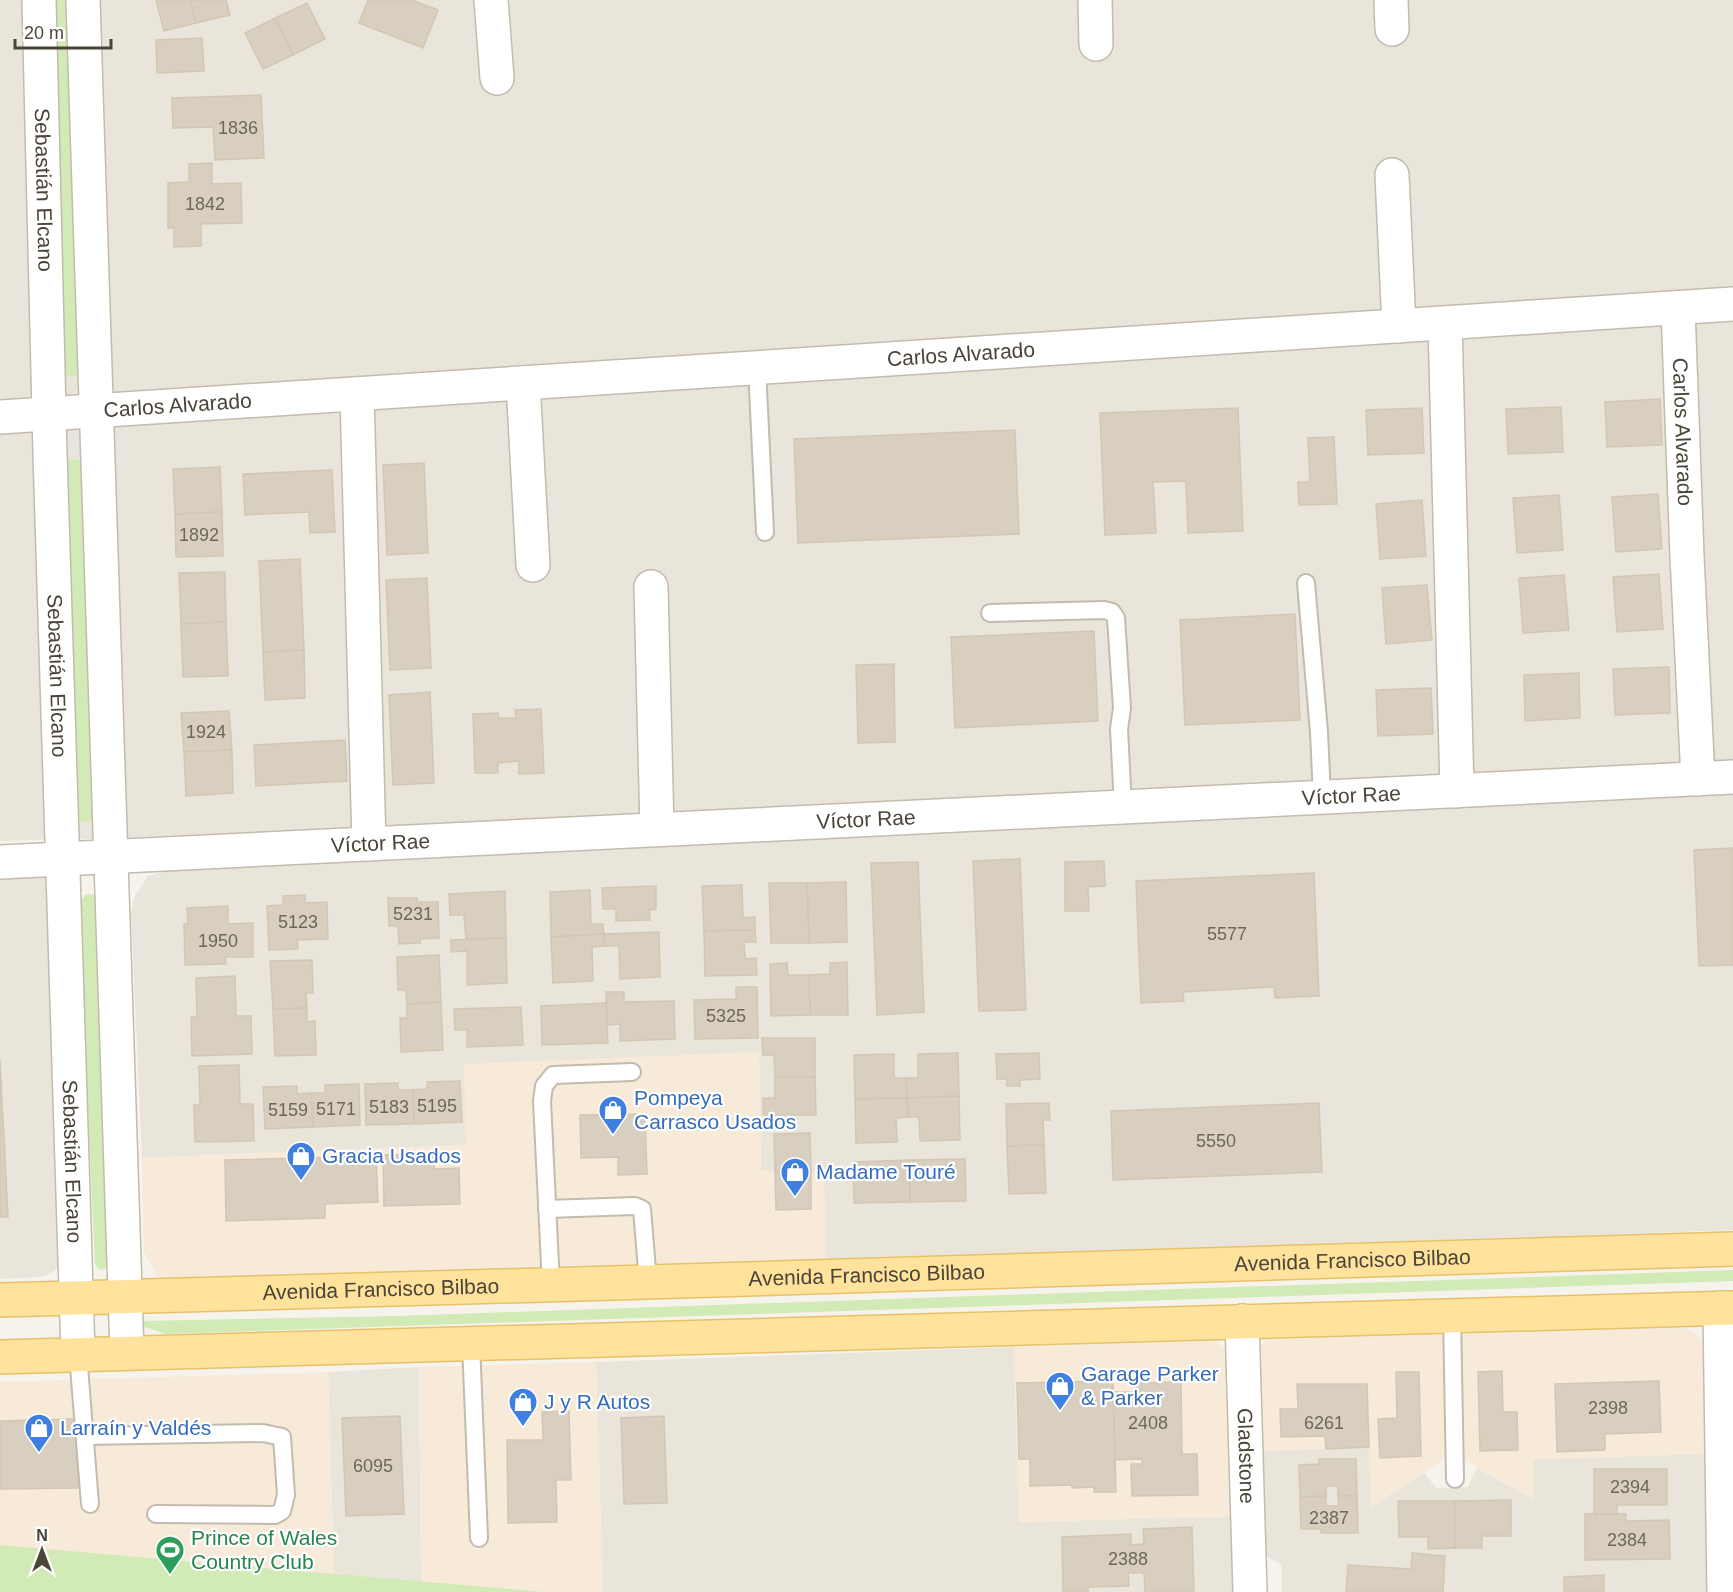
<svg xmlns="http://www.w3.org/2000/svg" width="1733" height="1592" viewBox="0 0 1733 1592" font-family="Arial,sans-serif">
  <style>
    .residential { fill: #eae5da }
    .commercial { fill: #f7ead8 }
    .green { fill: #d2eab5 }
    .building { fill: #d8cfc1; stroke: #d3c7b4; stroke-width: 1.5 }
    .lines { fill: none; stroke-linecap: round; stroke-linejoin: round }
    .service-casing { stroke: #c2bbae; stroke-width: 20 }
    .minor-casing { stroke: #c2bbae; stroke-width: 36 }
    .tertiary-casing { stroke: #c2bbae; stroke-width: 36 }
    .primary-casing { stroke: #e6c16a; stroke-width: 36 }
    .service { stroke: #fff; stroke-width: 16 }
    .minor { stroke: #fff; stroke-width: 33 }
    .tertiary { stroke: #fff; stroke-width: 33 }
    .primary { stroke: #ffe39c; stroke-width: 33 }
    .labels { text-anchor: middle; stroke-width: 4.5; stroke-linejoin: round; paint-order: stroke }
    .number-label { font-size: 18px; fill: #6e675b }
    .street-label { font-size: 21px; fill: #4b4439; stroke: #fff }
    .shop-label { font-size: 21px; fill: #366cbe; stroke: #fff; text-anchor: start }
    .leisure-label { font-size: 21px; fill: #27864d; stroke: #fff; text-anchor: start }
  </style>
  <rect width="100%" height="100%" fill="#f6f3ec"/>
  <g class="residential">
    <polygon points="0,0 1733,0 1733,763 142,837 0,841"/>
    <polygon points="1733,791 1733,1230 826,1261 761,1172 759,1053 464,1065 467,1145 142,1158 131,913 135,896 148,876 187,865"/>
    <polygon points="42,876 50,878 64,1260 51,1273 42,1277 0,1279 0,878"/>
    <polygon points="1014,1347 1019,1522 1233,1516 1234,1592 603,1592 596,1362"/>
    <polygon points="419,1367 421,1582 334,1574 328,1372"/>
    <polygon points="1369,1447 1371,1507 1424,1472 1436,1488 1468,1487 1477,1468 1533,1499 1532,1459 1707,1454 1707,1592 1282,1592 1282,1565 1262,1554 1259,1451"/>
  </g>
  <g class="commercial">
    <polygon points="759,1052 761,1171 824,1171 826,1261 167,1282 158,1277 144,1252 142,1158 466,1145 464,1064"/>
    <polygon points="1681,1328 1689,1329 1695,1333 1701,1339 1704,1349 1707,1454 1533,1459 1533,1499 1463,1459 1460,1338 1463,1334"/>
    <polygon points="1439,1333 1445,1338 1447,1457 1371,1507 1369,1447 1259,1451 1259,1347 1266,1340"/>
    <polygon points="1207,1341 1217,1342 1222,1346 1229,1357 1233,1516 1019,1522 1014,1347"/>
    <polygon points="596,1362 603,1592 543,1592 421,1582 419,1367"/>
    <polygon points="328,1372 334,1574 0,1545 0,1382"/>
  </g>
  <g class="green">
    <path d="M 50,0 L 69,0 L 81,372 L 79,375 C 72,377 68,377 62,373 Z"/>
    <polygon points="66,460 86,460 95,819 84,823 79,820 76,812"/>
    <path d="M 87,894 L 93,894 L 97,899 L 108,1267 L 103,1270 L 98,1269 L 95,1263 L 79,914 C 79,906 80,900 87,894 Z"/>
    <polygon points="1733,1270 1733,1281 166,1334 142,1326 143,1321 397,1316"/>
    <polygon points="0,1545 544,1592 0,1592"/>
  </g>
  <g class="building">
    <polygon points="156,0 190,0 196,23 164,31"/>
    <polygon points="190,0 226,0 230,15 196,23"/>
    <polygon points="368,0 412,0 438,10 423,48 359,23"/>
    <polygon points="307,3 325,39 293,55 275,18"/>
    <polygon points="275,18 293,55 263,69 245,33"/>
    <polygon points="202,38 204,71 157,73 156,40"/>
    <polygon points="261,95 264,158 215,160 213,127 173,128 172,98"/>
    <polygon points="212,163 212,184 241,183 242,223 201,224 201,246 174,247 174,228 168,228 168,183 189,182 189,164"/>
    <polygon points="1660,399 1662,445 1607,447 1605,402"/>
    <polygon points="1561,407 1563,452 1508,454 1506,409"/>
    <polygon points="1238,408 1243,531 1188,533 1186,481 1153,482 1156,533 1105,535 1100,413"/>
    <polygon points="1422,408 1424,453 1368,455 1366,410"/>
    <polygon points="1015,430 1019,534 798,543 794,439"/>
    <polygon points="1334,437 1337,504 1299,505 1298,482 1310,482 1308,438"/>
    <polygon points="424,463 428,553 387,555 383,465"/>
    <polygon points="220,467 222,512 175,514 173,469"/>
    <polygon points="332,470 335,532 310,533 309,512 245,515 243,474"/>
    <polygon points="1658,494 1662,549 1616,552 1612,497"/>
    <polygon points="1559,495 1563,550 1517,553 1513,498"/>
    <polygon points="1422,500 1426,556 1380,559 1376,504"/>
    <polygon points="222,512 223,556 176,557 175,514"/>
    <polygon points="300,559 304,650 263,652 259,561"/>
    <polygon points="225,572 226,622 181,624 179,573"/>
    <polygon points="1659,574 1663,629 1617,632 1613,577"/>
    <polygon points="1564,575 1569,630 1523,633 1519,578"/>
    <polygon points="427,578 431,668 390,670 386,580"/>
    <polygon points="1427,585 1432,640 1386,644 1382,588"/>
    <polygon points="1295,614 1300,720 1185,725 1180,620"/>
    <polygon points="226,622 228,676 183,677 181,624"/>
    <polygon points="1094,631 1098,721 955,728 951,637"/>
    <polygon points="304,650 305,698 265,700 263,652"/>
    <polygon points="894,664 895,742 858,743 856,665"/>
    <polygon points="1669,667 1670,713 1615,715 1613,669"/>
    <polygon points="1579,673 1580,718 1525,721 1524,675"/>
    <polygon points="1431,688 1433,734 1378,736 1376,690"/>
    <polygon points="430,692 434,783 393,785 389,695"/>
    <polygon points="541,709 544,773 519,774 519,761 498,763 498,773 475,773 473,714 498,713 499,718 516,718 515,710"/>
    <polygon points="229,711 232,750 184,752 181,713"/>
    <polygon points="345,740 347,781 256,786 254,745"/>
    <polygon points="232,750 233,793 186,796 184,752"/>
    <polygon points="1733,848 1733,965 1699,966 1694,850"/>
    <polygon points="1020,859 1026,1010 979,1011 973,861"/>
    <polygon points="1104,861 1105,886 1088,887 1089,911 1065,911 1065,862"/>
    <polygon points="918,862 924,1012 877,1015 871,863"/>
    <polygon points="1314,873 1319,996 1275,998 1274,987 1183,992 1184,1001 1141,1003 1136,881"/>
    <polygon points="846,882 847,942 809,943 807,883"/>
    <polygon points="769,883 807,883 809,943 771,943"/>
    <polygon points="742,885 743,918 755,917 755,930 704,931 702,886"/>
    <polygon points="656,886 656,909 649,910 650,920 616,921 616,909 603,909 602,888"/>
    <polygon points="590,890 591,924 603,924 604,934 551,937 550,892"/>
    <polygon points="505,891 506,938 466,939 464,915 450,915 449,894"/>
    <polygon points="305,895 305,903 327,902 328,939 297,940 298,949 269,950 267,906 283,905 283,896"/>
    <polygon points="388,898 417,898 417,902 438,902 439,938 420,939 420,943 399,944 398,926 389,926"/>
    <polygon points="228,906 228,924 253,923 253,957 225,957 226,964 185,965 184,924 188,924 187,908"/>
    <polygon points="755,930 756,942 744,942 745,959 756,958 757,975 705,976 704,931"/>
    <polygon points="659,932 660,977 620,979 619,946 604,946 604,934"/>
    <polygon points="604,934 604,946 592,947 593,981 553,983 551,937"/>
    <polygon points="506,938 507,983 467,985 467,951 451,952 451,940"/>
    <polygon points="439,955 441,1002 407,1004 406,990 398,990 397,957"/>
    <polygon points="312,960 313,993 306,993 307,1008 273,1009 270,961"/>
    <polygon points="847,962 848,1015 810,1015 809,975 830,974 830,963"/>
    <polygon points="787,963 788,975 809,975 810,1015 771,1016 770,964"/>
    <polygon points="235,976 236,1016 251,1016 252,1054 192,1056 191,1017 197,1017 196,978"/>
    <polygon points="736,987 757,987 758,1038 695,1039 694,1000 736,999"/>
    <polygon points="606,992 624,992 624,1002 674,1001 675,1039 620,1041 620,1024 607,1025"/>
    <polygon points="441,1002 443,1050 401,1052 400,1018 407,1018 407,1004"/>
    <polygon points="606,1003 608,1043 542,1045 541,1006"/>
    <polygon points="521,1007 523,1045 467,1047 467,1030 455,1030 454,1009"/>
    <polygon points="307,1008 307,1022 315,1021 316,1055 275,1056 273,1009"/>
    <polygon points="762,1038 815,1038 815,1077 775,1077 774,1055 763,1055"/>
    <polygon points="958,1053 959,1096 907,1098 906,1078 918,1078 918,1054"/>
    <polygon points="1039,1053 1040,1079 1020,1080 1020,1086 1007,1086 1007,1079 997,1079 996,1054"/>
    <polygon points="894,1054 894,1078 906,1078 907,1098 855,1099 854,1055"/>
    <polygon points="0,1060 8,1217 0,1217"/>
    <polygon points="239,1065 240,1104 253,1104 254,1141 195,1142 194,1105 200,1105 199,1066"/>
    <polygon points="775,1077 815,1077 816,1115 763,1115 763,1098 775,1098"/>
    <polygon points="460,1081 462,1122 414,1124 413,1090 427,1089 427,1082"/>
    <polygon points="398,1083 398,1090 413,1090 414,1124 366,1125 365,1084"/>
    <polygon points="359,1084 360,1125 313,1127 311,1093 325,1093 325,1085"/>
    <polygon points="297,1086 297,1094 311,1093 313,1127 265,1129 263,1087"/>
    <polygon points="959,1096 960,1140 920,1141 919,1117 908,1117 907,1098"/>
    <polygon points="907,1098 908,1117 896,1118 897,1142 856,1143 855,1099"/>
    <polygon points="1049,1103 1050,1120 1043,1120 1044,1145 1007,1146 1006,1104"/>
    <polygon points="1319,1103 1322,1172 1113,1180 1111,1111"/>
    <polygon points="645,1114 647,1174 618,1175 618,1157 581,1158 580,1115"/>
    <polygon points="810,1133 811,1171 775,1172 774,1134"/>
    <polygon points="1044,1145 1046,1193 1009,1194 1007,1146"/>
    <polygon points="434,1154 434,1169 459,1168 460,1204 384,1206 383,1155"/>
    <polygon points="376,1156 378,1202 325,1204 325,1218 226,1221 225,1160"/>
    <polygon points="965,1159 966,1201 910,1202 909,1160"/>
    <polygon points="909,1160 910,1202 854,1203 853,1162"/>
    <polygon points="811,1171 811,1209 776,1210 775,1172"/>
    <polygon points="1502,1371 1503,1412 1517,1412 1518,1450 1480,1451 1478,1372"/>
    <polygon points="1396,1372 1419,1372 1421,1456 1380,1458 1378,1419 1397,1418"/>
    <polygon points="1113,1381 1116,1492 1094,1492 1094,1487 1072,1488 1072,1485 1030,1486 1030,1459 1019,1459 1017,1383"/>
    <polygon points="1659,1381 1661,1432 1605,1434 1605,1450 1557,1452 1555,1384"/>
    <polygon points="1181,1382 1182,1454 1197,1454 1198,1495 1132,1496 1131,1464 1142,1464 1142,1459 1115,1460 1113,1392 1137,1392 1137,1383"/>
    <polygon points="1297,1384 1367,1384 1369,1447 1326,1449 1325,1436 1281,1437 1280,1409 1298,1409"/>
    <polygon points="569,1411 571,1480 556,1480 557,1522 508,1523 507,1440 543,1440 542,1412"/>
    <polygon points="400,1416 404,1514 346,1516 342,1418"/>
    <polygon points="664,1416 667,1503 624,1504 621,1418"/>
    <polygon points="76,1419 78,1488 0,1489 0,1421"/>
    <polygon points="1319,1459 1356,1459 1357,1496 1338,1496 1338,1486 1326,1486 1326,1496 1300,1497 1299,1465 1319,1464"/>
    <polygon points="1594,1469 1667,1469 1667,1505 1617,1505 1617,1514 1594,1514"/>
    <polygon points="1326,1496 1326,1506 1339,1506 1338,1496 1357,1496 1358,1533 1321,1533 1321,1529 1301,1529 1300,1497"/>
    <polygon points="1511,1500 1511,1536 1482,1536 1482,1548 1455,1548 1455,1501"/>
    <polygon points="1398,1501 1455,1501 1455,1548 1428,1549 1428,1537 1399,1537"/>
    <polygon points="1585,1514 1626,1514 1626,1521 1669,1520 1670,1559 1585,1560"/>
    <polygon points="1192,1527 1194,1592 1145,1592 1144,1573 1128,1573 1129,1586 1088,1587 1088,1592 1063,1592 1062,1537 1131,1534 1131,1545 1144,1544 1143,1529"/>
    <polygon points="1412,1553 1445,1556 1443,1592 1346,1592 1348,1565 1411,1569"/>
    <polygon points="1604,1575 1604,1592 1564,1592 1564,1577"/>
  </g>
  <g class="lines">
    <g class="service-casing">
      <g id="service">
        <polyline points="757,368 765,532"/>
        <polyline points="1306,583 1319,732 1322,797"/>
        <polyline points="990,613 1104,610 1112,612 1116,618 1122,708 1119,729 1123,807"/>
        <polyline points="547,1209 635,1206 642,1209 648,1282"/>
        <polyline points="551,1285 542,1101 544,1086 553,1075 632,1072"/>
        <polyline points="1452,1315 1455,1479"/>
        <polyline points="471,1343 479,1538"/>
        <polyline points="78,1354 90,1504"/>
        <polyline points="85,1436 263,1433 282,1437 286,1495 282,1511 275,1515 156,1514"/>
      </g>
    </g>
    <g class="minor-casing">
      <g id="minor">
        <polyline points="491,0 497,78"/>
        <polyline points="1095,0 1096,44"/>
        <polyline points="1391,0 1392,29"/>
        <polyline points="1392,175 1399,326"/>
        <path id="s1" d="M 1678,308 L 1687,556 L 1698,779"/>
        <polyline points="1445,323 1457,791"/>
        <polyline points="523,383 533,565"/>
        <polyline points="357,394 369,844"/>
        <path id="s2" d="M 0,417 L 1733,304"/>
        <polyline points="651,587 657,829"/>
        <path id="s3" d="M 0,862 L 1733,777"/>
        <polyline points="1720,1308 1724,1592"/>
        <path id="s4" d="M 1242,1321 L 1250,1592"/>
      </g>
    </g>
    <g class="tertiary-casing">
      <g id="tertiary">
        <path id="s5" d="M 39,0 L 50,454 L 78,1354"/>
        <polyline points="83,0 127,1353"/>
      </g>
    </g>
    <g class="primary-casing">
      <g id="primary">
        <path id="s6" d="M 0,1300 L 648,1282 L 1733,1249"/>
        <polyline points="0,1357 1733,1308"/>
      </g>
    </g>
    <use href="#service" class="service"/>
    <use href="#minor" class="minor"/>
    <use href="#tertiary" class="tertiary"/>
    <use href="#primary" class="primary"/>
  </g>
  <defs>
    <g id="shop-pin" transform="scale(1.5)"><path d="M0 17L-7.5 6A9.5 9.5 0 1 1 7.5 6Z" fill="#3f7fe0" stroke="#fff"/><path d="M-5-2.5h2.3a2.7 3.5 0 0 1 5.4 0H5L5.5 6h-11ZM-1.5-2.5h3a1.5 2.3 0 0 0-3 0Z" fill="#fff"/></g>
    <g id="stadium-pin" transform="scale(1.5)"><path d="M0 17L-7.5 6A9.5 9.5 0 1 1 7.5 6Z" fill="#2e9e5b" stroke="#fff"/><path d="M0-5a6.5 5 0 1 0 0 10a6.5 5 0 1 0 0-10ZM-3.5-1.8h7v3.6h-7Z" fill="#fff"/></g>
  </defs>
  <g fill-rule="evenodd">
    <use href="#shop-pin" x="613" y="1110"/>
    <use href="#shop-pin" x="301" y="1156"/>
    <use href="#shop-pin" x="795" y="1172"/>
    <use href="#shop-pin" x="1060" y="1386"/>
    <use href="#shop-pin" x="523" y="1402"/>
    <use href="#shop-pin" x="39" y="1428"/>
    <use href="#stadium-pin" x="170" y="1550"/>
  </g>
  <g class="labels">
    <g class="number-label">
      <text x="238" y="134">1836</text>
      <text x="205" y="210">1842</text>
      <text x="199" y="541">1892</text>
      <text x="206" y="738">1924</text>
      <text x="413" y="920">5231</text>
      <text x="298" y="928">5123</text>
      <text x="1227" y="940">5577</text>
      <text x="218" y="947">1950</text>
      <text x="726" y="1022">5325</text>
      <text x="437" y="1112">5195</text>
      <text x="389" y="1113">5183</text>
      <text x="336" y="1115">5171</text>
      <text x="288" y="1116">5159</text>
      <text x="1216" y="1147">5550</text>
      <text x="1608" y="1414">2398</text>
      <text x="1148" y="1429">2408</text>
      <text x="1324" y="1429">6261</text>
      <text x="373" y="1472">6095</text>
      <text x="1630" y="1493">2394</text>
      <text x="1329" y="1524">2387</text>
      <text x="1627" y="1546">2384</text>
      <text x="1128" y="1565">2388</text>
    </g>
    <g class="street-label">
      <text dy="7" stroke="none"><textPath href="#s5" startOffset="190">Sebastián Elcano</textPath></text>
      <text dy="7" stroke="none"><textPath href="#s2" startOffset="963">Carlos Alvarado</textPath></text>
      <text dy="7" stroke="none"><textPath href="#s2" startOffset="178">Carlos Alvarado</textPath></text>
      <text dy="7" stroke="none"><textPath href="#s1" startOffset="124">Carlos Alvarado</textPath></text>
      <text dy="7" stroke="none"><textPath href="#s5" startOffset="676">Sebastián Elcano</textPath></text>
      <text dy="7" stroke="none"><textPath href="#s3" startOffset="1353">Víctor Rae</textPath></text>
      <text dy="7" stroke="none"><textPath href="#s3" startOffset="867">Víctor Rae</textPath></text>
      <text dy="7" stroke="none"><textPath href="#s3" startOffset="381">Víctor Rae</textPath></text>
      <text dy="7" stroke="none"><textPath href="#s5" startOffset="1162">Sebastián Elcano</textPath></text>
      <text dy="7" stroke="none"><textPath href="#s6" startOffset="1353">Avenida Francisco Bilbao</textPath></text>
      <text dy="7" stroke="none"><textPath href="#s6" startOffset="867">Avenida Francisco Bilbao</textPath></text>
      <text dy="7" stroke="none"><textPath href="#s6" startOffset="381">Avenida Francisco Bilbao</textPath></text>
      <text dy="7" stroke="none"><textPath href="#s4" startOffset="135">Gladstone</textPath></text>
    </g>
    <g class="shop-label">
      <text x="634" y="1105">Pompeya<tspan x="634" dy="24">Carrasco Usados</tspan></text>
      <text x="322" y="1163">Gracia Usados</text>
      <text x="816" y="1179">Madame Touré</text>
      <text x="1081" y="1381">Garage Parker<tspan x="1081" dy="24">&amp; Parker</tspan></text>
      <text x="544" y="1409">J y R Autos</text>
      <text x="60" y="1435">Larraín y Valdés</text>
    </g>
    <g class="leisure-label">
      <text x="191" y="1545">Prince of Wales<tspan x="191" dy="24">Country Club</tspan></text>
    </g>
  </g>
  <g transform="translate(42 1550)" stroke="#ffffff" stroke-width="4.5" paint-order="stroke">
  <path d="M0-4.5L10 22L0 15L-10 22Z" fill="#4b4439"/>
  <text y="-9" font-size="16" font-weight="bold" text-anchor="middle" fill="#4b4439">N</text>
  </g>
  <path d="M15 39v9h96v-9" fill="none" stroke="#4b4439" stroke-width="3"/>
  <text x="24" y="39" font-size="18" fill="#4b4439" stroke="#ffffff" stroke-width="4.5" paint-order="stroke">20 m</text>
</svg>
